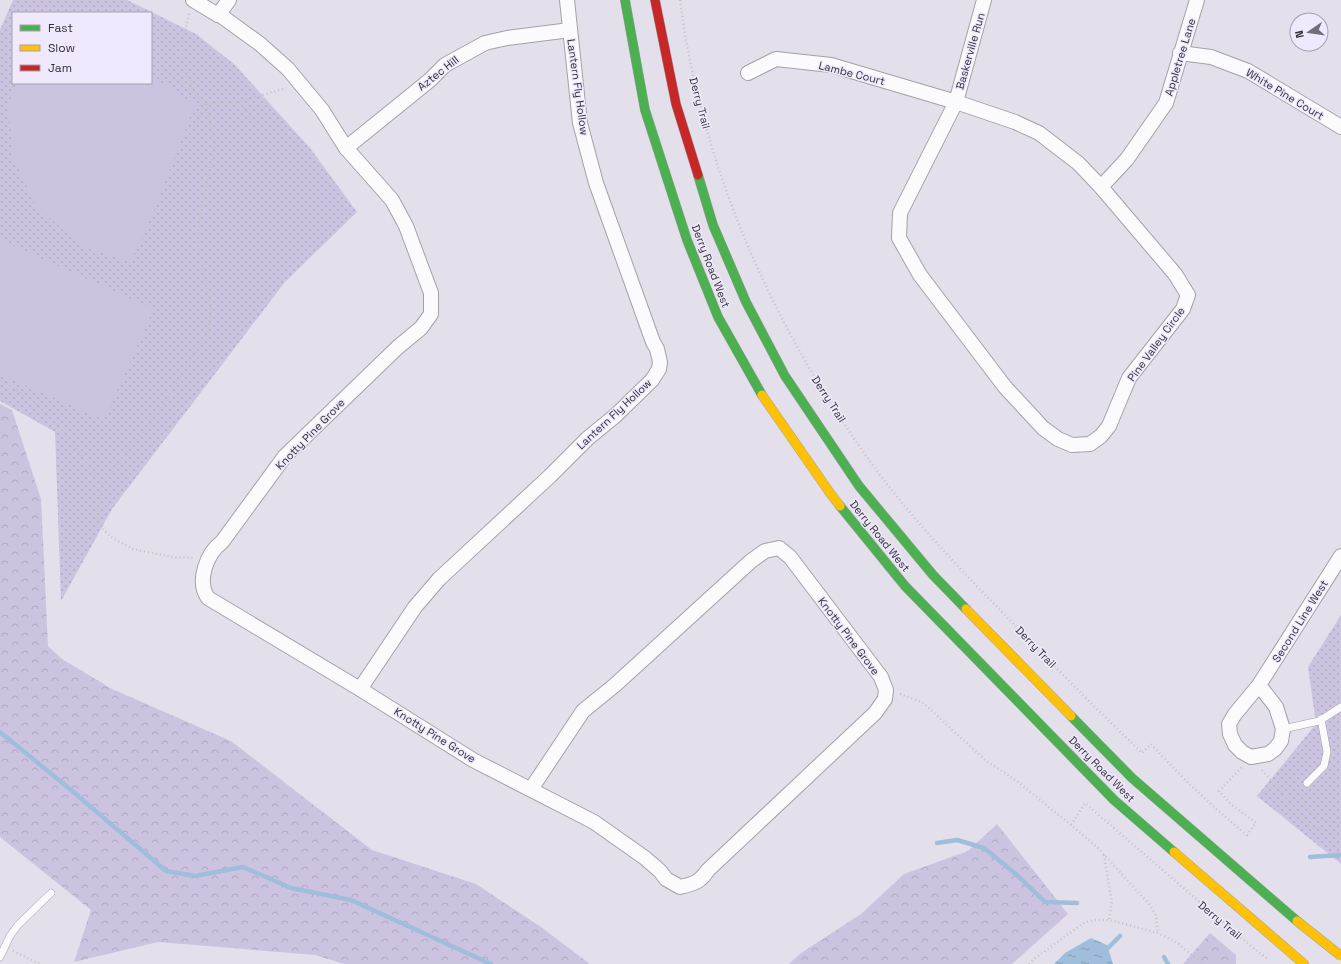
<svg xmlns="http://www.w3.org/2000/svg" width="1341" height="964" viewBox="0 0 1341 964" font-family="'Space Grotesk',sans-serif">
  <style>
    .forest { fill: url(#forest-crowns) }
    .park { fill: url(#park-dots); fill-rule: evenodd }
    .pitch { fill: #ccc3e0 }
    .water { fill: url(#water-ripples) }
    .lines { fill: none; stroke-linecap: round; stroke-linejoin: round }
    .stream { stroke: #9fbedb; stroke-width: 4.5 }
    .lane-casing { stroke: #a3a1a8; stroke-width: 8 }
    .street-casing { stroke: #a3a1a8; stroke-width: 16 }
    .fast-casing { stroke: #a3a1a8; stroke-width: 10 }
    .slow-casing { stroke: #a3a1a8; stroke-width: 10 }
    .jam-casing { stroke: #a3a1a8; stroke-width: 10 }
    .path { stroke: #c3c1c6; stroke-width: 2.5; stroke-dasharray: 1 3; stroke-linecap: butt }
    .lane { stroke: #fbfafc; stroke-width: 7 }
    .street { stroke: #fbfafc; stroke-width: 14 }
    .fast { stroke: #4caf50; stroke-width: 9 }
    .slow { stroke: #ffc107; stroke-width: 9 }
    .jam { stroke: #c62828; stroke-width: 9 }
    .slow-bridge-casing { stroke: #a3a1a8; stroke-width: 10; stroke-linecap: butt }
    .slow-bridge { stroke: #ffc107; stroke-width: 9 }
    .labels { text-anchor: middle; stroke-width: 3; stroke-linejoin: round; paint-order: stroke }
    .street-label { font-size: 11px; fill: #323037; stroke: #f0e9fd }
  </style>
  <defs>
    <pattern id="forest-crowns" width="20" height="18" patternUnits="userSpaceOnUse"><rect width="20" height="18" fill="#ccc3e0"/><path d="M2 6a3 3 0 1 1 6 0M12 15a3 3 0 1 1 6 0" fill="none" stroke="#b0a8c1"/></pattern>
    <pattern id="park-dots" width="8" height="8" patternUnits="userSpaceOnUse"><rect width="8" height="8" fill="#ccc3e0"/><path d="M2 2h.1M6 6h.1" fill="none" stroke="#b0a8c1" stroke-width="1.8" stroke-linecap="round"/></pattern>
    <pattern id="water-ripples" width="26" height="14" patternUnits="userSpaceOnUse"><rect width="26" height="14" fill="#9fbedb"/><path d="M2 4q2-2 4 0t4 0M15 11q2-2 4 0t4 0" fill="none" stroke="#829bb2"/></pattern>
  </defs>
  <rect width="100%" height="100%" fill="#e3e0eb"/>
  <g class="forest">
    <polygon points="0,404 12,410 41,499 48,646 62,659 112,689 231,741 372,850 476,884 541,927 590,964 344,964 315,955 158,942 74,962 91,910 0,837"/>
    <polygon points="997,824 1068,914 1012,964 789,964 801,953 861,914 904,874 968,851"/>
    <polygon points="1210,933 1236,955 1236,964 1183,964"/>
  </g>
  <g class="park">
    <path d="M 13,0 L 127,0 L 196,34 L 234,64 L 310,148 L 357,212 L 285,282 L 112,509 L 61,601 L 55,432 L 0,401 L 0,30 ZM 13,13 L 151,13 L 151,83 L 13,83 Z"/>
    <polygon points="1341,615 1341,864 1257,796 1316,724 1308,667"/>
  </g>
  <g class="pitch">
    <polygon points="151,75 195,105 145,233 130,262 83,247 35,205 13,157 8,103 18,83 151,83"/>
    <polygon points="0,240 154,309 104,420 0,374"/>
  </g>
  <polygon class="water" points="1091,938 1107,945 1113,964 1054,964 1065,953"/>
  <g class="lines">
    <g class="stream">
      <polyline points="0,732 71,790 166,871 195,876 243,867 291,888 351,900 491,964"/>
      <polyline points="937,843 957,840 984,848 1017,875 1045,902 1077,903"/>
      <polyline points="1310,857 1341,855"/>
      <polyline points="1105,951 1120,936"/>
      <polyline points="1164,957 1168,964"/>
    </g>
    <g class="lane-casing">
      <g id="lane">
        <polyline points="1283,729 1319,721 1341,707"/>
        <polyline points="1307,783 1324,766 1327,752 1321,719"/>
        <polyline points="0,957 10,936 18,925 51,893"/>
      </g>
    </g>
    <g class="street-casing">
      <g id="street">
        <path d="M 193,0 L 218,15 L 220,15 L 260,44 L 288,69 L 322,110 L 346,148 L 392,200 L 406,226 L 431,293 L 431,314 L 421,328 L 398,347 L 285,456 L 222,542 C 207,553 196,581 208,598 L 360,689 L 473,760 L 594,822 L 645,858 L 660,871 L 666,879 L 680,887 C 694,884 700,882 708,870 L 875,713 L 885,699 L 886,690 L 881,677 L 790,557 L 779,548 L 765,551 L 751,561 L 615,685 L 583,711 L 531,789"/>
        <polyline points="218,15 229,0"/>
        <polyline points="1180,53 1211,57 1248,71 1341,127"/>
        <polyline points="748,73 776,59 831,65 956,102 1015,122 1039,133 1078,163 1101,187 1175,274 1188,295 1183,309 1129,378 1109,426 1101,436 1090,444 1072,445 1058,439 1043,428 1005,387 920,275 899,238 900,213 956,102 984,0"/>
        <polyline points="346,148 430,80 445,65 485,43 507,38 570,30"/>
        <polyline points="1101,187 1127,159 1166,103 1197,0"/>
        <polyline points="1259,685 1276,707 1283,729 1281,741 1275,749 1268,754 1251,757 1242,752 1235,745 1230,734 1229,724 1235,714 1259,685 1341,556"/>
        <polyline points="360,689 415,607 439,579 550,476 588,438 615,416 652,380 659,369 660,362 657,349 653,342 596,183 580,123 567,0"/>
      </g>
    </g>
    <g class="fast-casing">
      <g id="fast">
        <polyline points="625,0 645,110 687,240 718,317 762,395"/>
        <polyline points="698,175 713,225 746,302 785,376 859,486 933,575 966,609"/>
        <polyline points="840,506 905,586 1114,800 1174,852"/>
        <polyline points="1071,716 1132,778 1297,921"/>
      </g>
    </g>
    <g class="slow-casing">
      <g id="slow">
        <polyline points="762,395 830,493 840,506"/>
        <polyline points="966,609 1071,716"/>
        <polyline points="1174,852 1304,964"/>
      </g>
    </g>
    <g class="jam-casing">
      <polyline id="jam" points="655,0 676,104 698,175"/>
    </g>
    <g class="path">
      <path d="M 680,0 C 701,163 768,316 862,450 C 902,508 952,561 1001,611 C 1047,659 1094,707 1142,753 L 1151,744 C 1182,778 1211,806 1247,835 L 1256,823 L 1231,804 L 1219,791 L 1242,767"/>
      <polyline points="189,14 185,31 182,56 194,93"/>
      <polyline points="163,70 206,103 239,102 286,88"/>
      <polyline points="239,102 258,128"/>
      <polyline points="189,138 206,103 215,146 203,201 197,239 211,308 208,331 160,410 103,483 97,516 101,527 111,537 133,549 172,557 193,558"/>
      <polyline points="0,379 39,406 68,437 94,474 103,483"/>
      <polyline points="900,694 922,702 984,759 1018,782 1071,825 1098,848 1149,904 1156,915 1158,933"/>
      <polyline points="1262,770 1309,825 1339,835 1341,833"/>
      <path d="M 1303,791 L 1301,794 C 1306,816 1320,820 1341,823"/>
      <polyline points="1071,825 1085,803 1247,943 1269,960"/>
      <polyline points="1104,855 1112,902 1109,920"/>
      <polyline points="13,951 40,964"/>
      <polyline points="1029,964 1034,959 1085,922 1095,920 1109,920 1158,933 1176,942 1203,964"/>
    </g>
    <use href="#lane" class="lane"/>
    <use href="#street" class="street"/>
    <use href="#fast" class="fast"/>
    <use href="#slow" class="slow"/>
    <use href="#jam" class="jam"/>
    <g class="slow-bridge-casing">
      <polyline id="slow-bridge" points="1297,921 1341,956"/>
    </g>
    <use href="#slow-bridge" class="slow-bridge"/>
  </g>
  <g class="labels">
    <g class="street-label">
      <text transform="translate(970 51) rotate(-74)" y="4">Baskerville Run</text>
      <text transform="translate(1180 57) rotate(-73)" y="4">Appletree Lane</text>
      <text transform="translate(438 73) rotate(-38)" y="4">Aztec Hill</text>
      <text transform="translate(852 73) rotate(14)" y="4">Lambe Court</text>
      <text transform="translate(578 87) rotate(82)" y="4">Lantern Fly Hollow</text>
      <text transform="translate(1285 94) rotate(31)" y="4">White Pine Court</text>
      <text transform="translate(700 103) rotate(75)" y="4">Derry Trail</text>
      <text transform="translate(711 266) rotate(69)" y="4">Derry Road West</text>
      <text transform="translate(1156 344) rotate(-54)" y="4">Pine Valley Circle</text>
      <text transform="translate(829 399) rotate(57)" y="4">Derry Trail</text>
      <text transform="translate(614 414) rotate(-43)" y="4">Lantern Fly Hollow</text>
      <text transform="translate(310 434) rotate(-46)" y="4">Knotty Pine Grove</text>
      <text transform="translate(880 536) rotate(51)" y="4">Derry Road West</text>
      <text transform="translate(1300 621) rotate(-58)" y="4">Second Line West</text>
      <text transform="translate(849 636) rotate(53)" y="4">Knotty Pine Grove</text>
      <text transform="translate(1036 647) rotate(46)" y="4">Derry Trail</text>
      <text transform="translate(435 735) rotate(32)" y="4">Knotty Pine Grove</text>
      <text transform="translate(1102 769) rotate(45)" y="4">Derry Road West</text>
      <text transform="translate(1220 920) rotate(40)" y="4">Derry Trail</text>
    </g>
  </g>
  <rect x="12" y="12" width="140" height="72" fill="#f0e9fd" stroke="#a49fae"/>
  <rect x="20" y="25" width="20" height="6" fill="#4caf50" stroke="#a49fae"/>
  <text x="48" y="32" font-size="12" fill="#323037">Fast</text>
  <rect x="20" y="45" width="20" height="6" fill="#ffc107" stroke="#a49fae"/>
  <text x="48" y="52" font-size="12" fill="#323037">Slow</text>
  <rect x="20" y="65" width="20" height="6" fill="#c62828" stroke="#a49fae"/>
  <text x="48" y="72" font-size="12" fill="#323037">Jam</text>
  <g transform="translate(1309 32) rotate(257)"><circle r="19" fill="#f0e9fd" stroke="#a49fae"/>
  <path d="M0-3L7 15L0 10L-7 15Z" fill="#706e76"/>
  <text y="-6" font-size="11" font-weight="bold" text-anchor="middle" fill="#323037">N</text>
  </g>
</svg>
